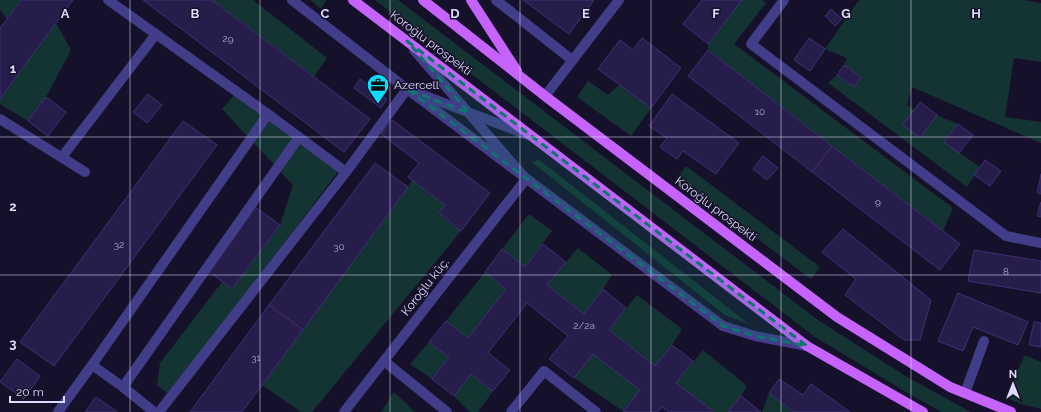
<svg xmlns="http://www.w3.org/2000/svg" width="1041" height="412" viewBox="0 0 1041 412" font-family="Raleway,sans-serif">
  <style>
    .green { fill: #143433 }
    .building { fill: #271d4a; stroke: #3f3076 }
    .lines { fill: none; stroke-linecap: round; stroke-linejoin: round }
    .minor { stroke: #413d88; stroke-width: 10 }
    .major { stroke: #c663fd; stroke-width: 10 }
    .marked { fill: #0f766e; fill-opacity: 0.2; stroke: #0f766e; stroke-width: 3; stroke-dasharray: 8 5; stroke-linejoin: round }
    .grid { fill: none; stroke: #dfdafe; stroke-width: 1; stroke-opacity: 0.55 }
    .labels { text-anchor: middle; stroke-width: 3; stroke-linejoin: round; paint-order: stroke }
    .number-label { font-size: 10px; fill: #b1abd1 }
    .street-label { font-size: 12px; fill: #dfdafe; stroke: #16112a }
    .poi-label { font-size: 12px; fill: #dfdafe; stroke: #16112a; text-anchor: start }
    .grid-label { font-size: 13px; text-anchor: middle; font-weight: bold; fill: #dfdafe; stroke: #16112a; stroke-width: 3; stroke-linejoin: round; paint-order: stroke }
  </style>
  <rect width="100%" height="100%" fill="#16112a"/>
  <g class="green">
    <polygon points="0,0 21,0 7,19 0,10"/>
    <polygon points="212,0 253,0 327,58 314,77"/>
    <polygon points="310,0 326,0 321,9"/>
    <polygon points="375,0 398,0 818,320 907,377 971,412 942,412 911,395 815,337"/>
    <polygon points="742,0 762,0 766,3 734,44 953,208 943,231 708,50 708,44"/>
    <polygon points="859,0 1024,0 1041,3 1041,62 1014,58 1005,117 1041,122 1041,143 912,87 907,105 915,110 920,137 937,115 958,124 944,142 980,167 967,187 828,83 837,75 854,87 861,77 844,65 847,58 825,49"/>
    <polygon points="56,23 71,50 46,97 28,121 0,104 0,99"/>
    <polygon points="588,81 608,95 619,85 651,108 631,136 577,97"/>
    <polygon points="236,93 339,170 171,396 157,385 160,363 222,282 232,289 280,225 293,185 222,109"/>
    <polygon points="538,159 749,324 725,315 533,163"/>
    <polygon points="686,166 820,267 811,279 677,178"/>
    <polygon points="412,180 445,205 439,214 461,231 312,412 301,412 262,385 408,187"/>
    <polygon points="529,214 552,231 525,267 502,249"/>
    <polygon points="578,248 612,275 603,289 584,314 547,285"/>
    <polygon points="485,272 506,289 468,338 446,321"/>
    <polygon points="637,295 682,329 672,345 655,366 609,330"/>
    <polygon points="429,342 449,357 432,379 410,364"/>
    <polygon points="703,350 747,386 741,396 728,412 714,412 676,383"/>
    <polygon points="593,354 640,390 623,411 574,378"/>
    <polygon points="1025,355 1041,362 1041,409 1021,404 1005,397"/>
    <polygon points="471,374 493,391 478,412 470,412 454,396"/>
    <polygon points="394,392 415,412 381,412"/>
    <polygon points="769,393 794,412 762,412"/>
  </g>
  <g class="building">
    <polygon points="21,0 73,0 0,99 0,28"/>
    <polygon points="143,0 212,0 370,119 344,152"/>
    <polygon points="523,0 594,0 569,34"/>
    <polygon points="702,0 742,0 708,44 683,24"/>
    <polygon points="831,9 842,19 835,26 825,16"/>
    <polygon points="642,38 681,68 651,108 598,69 620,40 633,50"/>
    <polygon points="809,38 825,49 810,71 794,60"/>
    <polygon points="708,50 832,146 812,172 688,76"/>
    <polygon points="844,65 861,77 854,87 837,75"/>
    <polygon points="360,79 387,99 381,108 354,88"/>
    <polygon points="148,94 162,105 147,123 133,112"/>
    <polygon points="672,94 739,143 716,174 683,151 677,159 660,147 667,138 649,126"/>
    <polygon points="46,97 66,112 48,136 28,121"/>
    <polygon points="920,102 937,115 920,138 903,125"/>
    <polygon points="392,120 490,193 461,231 439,213 445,205 408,177 419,163 381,134"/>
    <polygon points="183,121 217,145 54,366 20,342"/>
    <polygon points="958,124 973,135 959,153 944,142"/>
    <polygon points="832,146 960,244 940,270 812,172"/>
    <polygon points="763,156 778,168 767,180 753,169"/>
    <polygon points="985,160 1001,171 990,186 974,175"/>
    <polygon points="375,163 408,187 303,330 269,305"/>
    <polygon points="1041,174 1041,194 1037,193"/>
    <polygon points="1041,202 1041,217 1037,216"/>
    <polygon points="254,206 280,225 232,289 207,270"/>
    <polygon points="843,229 931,300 920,340 904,340 845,295 856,279 822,252"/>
    <polygon points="543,244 566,262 547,285 584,314 603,289 626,308 609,330 655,366 672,345 693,361 676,383 714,412 669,412 662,407 658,412 623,412 640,390 593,354 574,378 549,359 568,336 527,303 488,353 510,370 493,391 471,374 454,396 432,379 449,357 429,342 446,321 468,338 506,289 485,272 502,249 525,267"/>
    <polygon points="974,250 1041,261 1041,293 968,281"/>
    <polygon points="958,293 1028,322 1018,345 973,327 963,351 938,341"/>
    <polygon points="269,305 303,330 262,385 242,412 190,412"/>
    <polygon points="1034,322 1041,323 1041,347 1029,345"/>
    <polygon points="17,359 40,376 24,399 0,382"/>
    <polygon points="779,379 803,395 811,384 850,412 794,412 769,393"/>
    <polygon points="741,396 761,412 728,412"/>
    <polygon points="96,397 117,412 85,412"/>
  </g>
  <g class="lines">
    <g class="minor">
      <polyline points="108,0 268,114 346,172"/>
      <polyline points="292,0 407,89 723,326 755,336 807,346"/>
      <polyline points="496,0 572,60"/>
      <polyline points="784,0 751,44 1006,236 1041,243"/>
      <polyline points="545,96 619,0"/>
      <polyline points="0,119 85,172"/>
      <polyline points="62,157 156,34"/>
      <polyline points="384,361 447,412"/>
      <polyline points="92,365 268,114"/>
      <polyline points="123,387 299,137"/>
      <polyline points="965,393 984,341"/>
      <polyline points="58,412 92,365 123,387 154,412"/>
      <polyline points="159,412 346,172 407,89 528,135"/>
      <polyline points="344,412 526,179 414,50"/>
      <polyline points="511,412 544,371 596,412"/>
    </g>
    <g class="major">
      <polyline points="353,0 807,346 923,412"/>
      <polyline points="423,0 545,96 837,317 950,387 1011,412"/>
      <polyline points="471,0 517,71"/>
    </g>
  </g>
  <path class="marked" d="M 407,41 L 807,346 L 755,336 L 723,326 L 407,89 L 469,113 Z"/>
  <path class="grid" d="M 130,0 L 130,412M 260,0 L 260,412M 390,0 L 390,412M 520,0 L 520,412M 651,0 L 651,412M 781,0 L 781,412M 911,0 L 911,412M 0,137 L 1041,137M 0,275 L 1041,275"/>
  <defs>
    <g id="office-pin" transform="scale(1.15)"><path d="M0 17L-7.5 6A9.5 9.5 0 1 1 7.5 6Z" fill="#09dffb" stroke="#16112a"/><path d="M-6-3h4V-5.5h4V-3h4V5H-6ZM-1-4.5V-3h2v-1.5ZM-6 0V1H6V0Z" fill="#111"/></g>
  </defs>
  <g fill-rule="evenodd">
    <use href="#office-pin" x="378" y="85"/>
  </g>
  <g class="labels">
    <g class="number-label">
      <text x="228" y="42">29</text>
      <text x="760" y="115">10</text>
      <text x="878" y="205">9</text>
      <text x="119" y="248">32</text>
      <text x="339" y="250">30</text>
      <text x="1006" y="275">8</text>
      <text x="584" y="329">2/2a</text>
      <text x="256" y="361">31</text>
    </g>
    <g class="street-label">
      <text transform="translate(431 43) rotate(37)" y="4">Koroğlu prospekti</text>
      <text transform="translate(716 209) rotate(37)" y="4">Koroğlu prospekti</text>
      <text transform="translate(425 287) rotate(-52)" y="4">Koroğlu küç.</text>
    </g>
    <g class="poi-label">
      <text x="394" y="89">Azercell</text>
    </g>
  </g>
  <g class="grid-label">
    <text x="65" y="18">A</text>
    <text x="195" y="18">B</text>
    <text x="325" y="18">C</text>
    <text x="455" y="18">D</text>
    <text x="586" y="18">E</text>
    <text x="716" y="18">F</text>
    <text x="846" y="18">G</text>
    <text x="976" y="18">H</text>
    <text x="13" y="73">1</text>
    <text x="13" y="211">2</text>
    <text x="13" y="348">3</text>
  </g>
  <g transform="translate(1013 384)" stroke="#16112a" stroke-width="3" paint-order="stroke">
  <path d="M0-3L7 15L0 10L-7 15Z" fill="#dfdafe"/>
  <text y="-6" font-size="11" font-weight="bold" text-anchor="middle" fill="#dfdafe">N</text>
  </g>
  <path d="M10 396v6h54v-6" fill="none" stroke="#dfdafe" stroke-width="2"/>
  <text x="16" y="396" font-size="12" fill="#dfdafe" stroke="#16112a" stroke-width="3" paint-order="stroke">20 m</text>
</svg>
